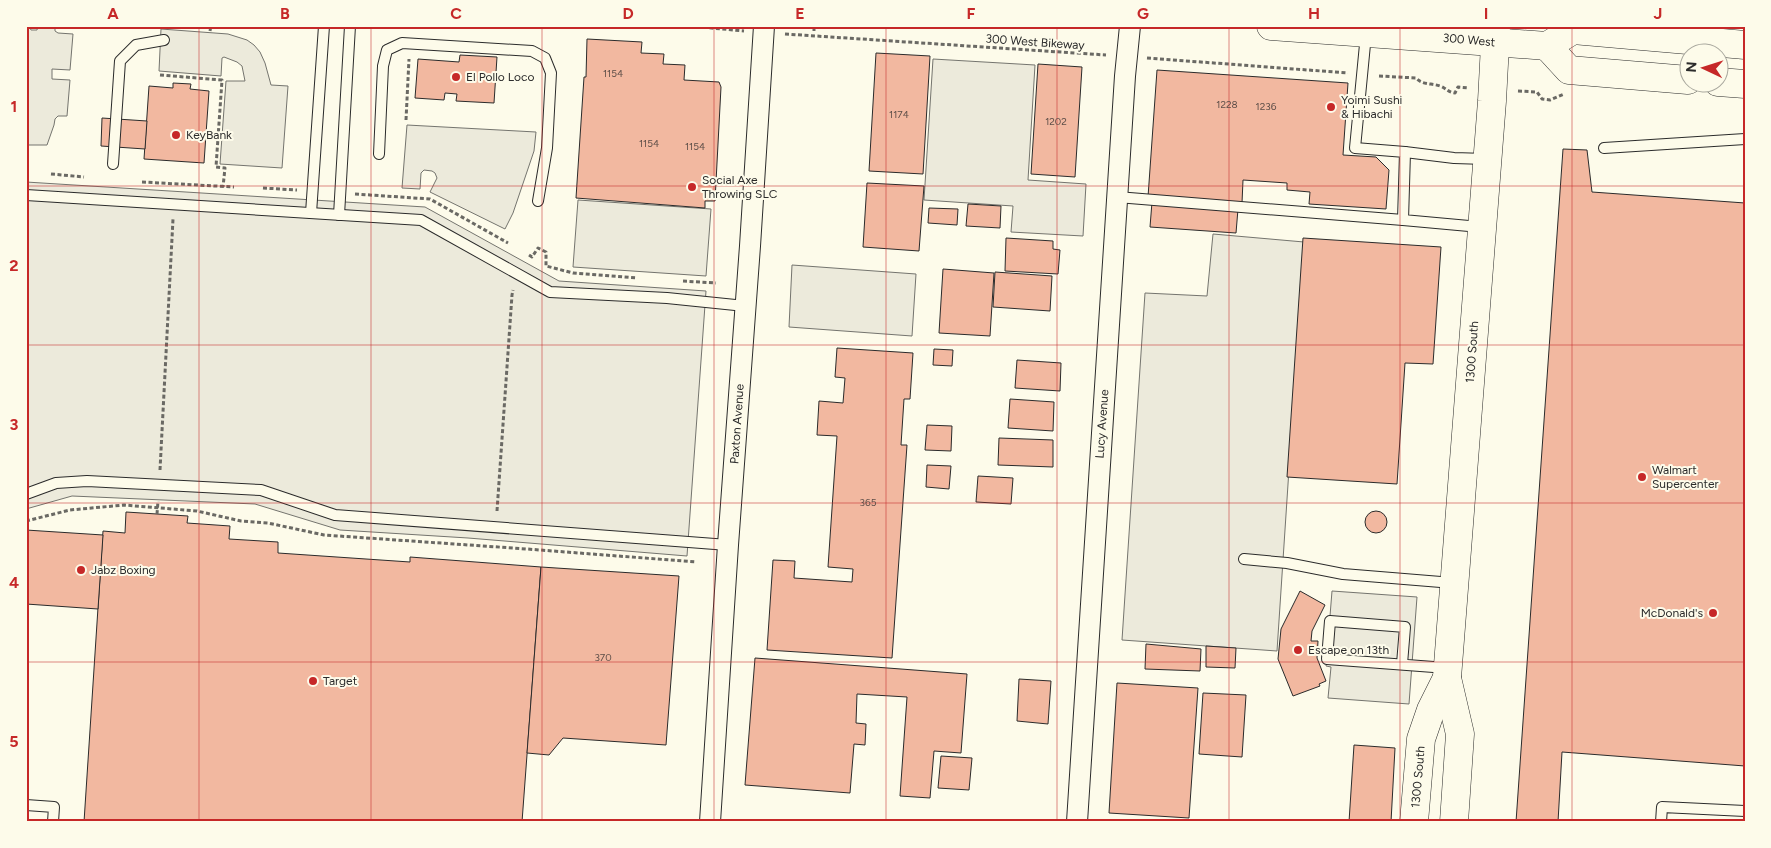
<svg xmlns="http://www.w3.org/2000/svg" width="1771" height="848" viewBox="0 0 1771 848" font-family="Figtree,sans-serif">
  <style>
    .parking { fill: #eceadb; stroke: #74746e }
    .building { fill: #f2b8a0; stroke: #2b2b2b }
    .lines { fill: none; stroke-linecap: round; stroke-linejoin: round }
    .lane-casing { stroke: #2b2b2b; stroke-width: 12 }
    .street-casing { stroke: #2b2b2b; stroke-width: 22 }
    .secondary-casing { stroke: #2b2b2b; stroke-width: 29 }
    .path { stroke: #6a6964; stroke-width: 3; stroke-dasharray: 4 2.5; stroke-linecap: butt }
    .lane { stroke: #fdfbea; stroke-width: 10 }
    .street { stroke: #fdfbea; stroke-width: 20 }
    .secondary { stroke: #fdfbea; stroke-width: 28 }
    .grid { fill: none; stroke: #c62828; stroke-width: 1; stroke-opacity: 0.55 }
    .poi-dot { fill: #c62828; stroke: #fdfbea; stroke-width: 2 }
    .labels { text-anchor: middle; stroke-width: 4; stroke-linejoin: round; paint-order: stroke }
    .number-label { font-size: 10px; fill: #5d4e48 }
    .street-label { font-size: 12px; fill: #2b2b2b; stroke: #fdfbea }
    .poi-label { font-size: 12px; fill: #2b2b2b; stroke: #fdfbea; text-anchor: start }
    .neatline { fill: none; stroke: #c62828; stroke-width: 2 }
    .grid-label { font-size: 16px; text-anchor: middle; font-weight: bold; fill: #c62828 }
  </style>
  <rect width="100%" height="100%" fill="#fdfbea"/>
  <g class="parking">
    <polygon points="26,26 29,26 31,30 37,30 38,26 55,26 55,31 58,33 73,34 70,70 52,69 52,79 70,80 67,116 58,116 55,119 54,125 47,145 26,145 26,67 28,64"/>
    <polygon points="161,29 228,34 247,40 254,45 260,52 265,63 271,85 288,86 282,168 220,164 226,81 245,81 242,66 237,62 224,57 222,58 221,76 159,71"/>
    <polygon points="933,59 1035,65 1028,180 1086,184 1083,236 1011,232 1013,206 924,200"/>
    <polygon points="407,125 536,132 534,151 513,213 505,229 430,192 437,178 435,173 432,171 424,170 421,173 420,189 402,188"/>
    <polygon points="26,182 425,207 559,281 706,291 687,556 468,538 340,530 255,504 72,496 26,509"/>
    <polygon points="578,200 711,209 706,276 573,267"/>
    <polygon points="1213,234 1304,242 1277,651 1122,640 1145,293 1207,296"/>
    <polygon points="792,265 916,274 912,336 789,327"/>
    <polygon points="1332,591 1417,597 1409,704 1328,698 1331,667 1326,666"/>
  </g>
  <g class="building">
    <polygon points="587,39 642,42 641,53 664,54 663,64 685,65 684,80 719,82 721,87 715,201 705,201 705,208 576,198 584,77 586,77"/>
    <polygon points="876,53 930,56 923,174 869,171"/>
    <polygon points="460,55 497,57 494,103 456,101 457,94 445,93 444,100 415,98 418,59 459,62"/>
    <polygon points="1038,64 1082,67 1075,177 1031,174"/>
    <polygon points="1157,70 1348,83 1343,155 1376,157 1389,170 1386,209 1309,204 1310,192 1287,190 1287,183 1243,180 1242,203 1148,197"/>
    <polygon points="173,83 191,84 190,89 209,91 204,163 144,159 149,86 173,88"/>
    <polygon points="102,118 147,121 145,149 101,146"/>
    <polygon points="1563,149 1587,150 1592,192 1745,203 1745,766 1562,752 1558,822 1516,822"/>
    <polygon points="867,183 924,186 919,251 863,247"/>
    <polygon points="1152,202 1238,209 1236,233 1150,227"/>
    <polygon points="968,204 1001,206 1000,228 966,226"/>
    <polygon points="929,208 958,209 957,225 928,223"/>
    <polygon points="1006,238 1053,241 1053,249 1060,250 1058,274 1005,271"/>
    <polygon points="1303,238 1441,247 1433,364 1405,363 1397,484 1287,477"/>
    <polygon points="943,269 994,273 990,336 939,333"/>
    <polygon points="995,272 1052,276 1050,311 993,307"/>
    <polygon points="837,348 913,353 910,399 904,399 901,445 907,445 892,658 767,650 773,560 795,561 794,578 852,582 853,569 828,567 837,436 817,435 819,401 843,403 845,378 835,377"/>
    <polygon points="934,349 953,350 952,366 933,365"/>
    <polygon points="1017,360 1061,363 1060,391 1015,388"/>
    <polygon points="1010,399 1054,402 1053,431 1008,428"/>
    <polygon points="927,425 952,426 951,451 925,450"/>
    <polygon points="999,438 1053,440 1053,467 998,465"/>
    <polygon points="927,465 951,466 949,489 926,487"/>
    <polygon points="978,476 1013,478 1011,504 976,502"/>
    <circle cx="1376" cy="522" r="11"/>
    <polygon points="126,512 188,516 187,523 230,526 229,539 278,542 278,553 410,562 410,557 541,567 522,822 84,822 103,531 125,533"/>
    <polygon points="26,530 103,535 98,609 26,604"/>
    <polygon points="541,567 679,576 666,745 563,738 549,755 527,753"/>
    <polygon points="1300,591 1325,605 1312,631 1311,641 1318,641 1317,658 1326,681 1319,684 1320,686 1293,696 1278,659 1281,629"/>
    <polygon points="1146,644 1201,649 1200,671 1145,669"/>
    <polygon points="1206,646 1236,648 1235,668 1206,667"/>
    <polygon points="755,658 967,674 961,753 934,751 930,798 900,796 907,697 857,694 856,723 866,724 865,745 854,744 850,793 745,785"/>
    <polygon points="1019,679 1051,681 1048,724 1017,721"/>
    <polygon points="1117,683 1198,688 1189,818 1109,813"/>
    <polygon points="1203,693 1246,695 1242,757 1199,754"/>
    <polygon points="1354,745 1395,748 1391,822 1349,822"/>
    <polygon points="941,756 972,758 969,790 938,788"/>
  </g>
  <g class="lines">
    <g class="lane-casing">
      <g id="lane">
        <polyline points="1366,34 1355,148 1405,152 1403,220 1480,227"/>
        <polyline points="1604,148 1745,139"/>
        <polyline points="1405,152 1454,158 1486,159"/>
        <polyline points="379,154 383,66 387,50 402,43 532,51 545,58 551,73 547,148 538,201"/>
        <polyline points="113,164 120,61 136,45 164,40"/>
        <polyline points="26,195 421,220 550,292 667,298 745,306"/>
        <polyline points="1117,197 1403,220"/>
        <polyline points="311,213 324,26"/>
        <polyline points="339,215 350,26"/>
        <polyline points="26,494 56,483 87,481 261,490 335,515 728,545"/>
        <polyline points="1244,559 1287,563 1343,574 1453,583"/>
        <polyline points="1402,664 1405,627 1330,621 1327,659 1447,668"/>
        <polyline points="26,805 54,807 53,822"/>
        <polyline points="1661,822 1662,807 1745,811"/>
      </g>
    </g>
    <g class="street-casing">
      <g id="street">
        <polyline points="710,822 728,545 750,246 764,26"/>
        <polyline points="1077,822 1125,76 1130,26"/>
      </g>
    </g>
    <g class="secondary-casing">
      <g id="secondary">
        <polyline points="1271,26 1547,46 1573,30 1745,45"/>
        <polyline points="1547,46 1569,70 1688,80"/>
        <polyline points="1718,82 1745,84"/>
        <polyline points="1414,822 1421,739 1431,710 1447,678"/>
        <polyline points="1454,822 1460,734 1447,678 1492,101 1496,26"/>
      </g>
    </g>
    <g class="path">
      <polyline points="690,26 744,31"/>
      <polyline points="210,31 211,26"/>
      <polyline points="814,31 814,26"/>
      <polyline points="785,34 1106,55"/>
      <polyline points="1147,58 1348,73"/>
      <polyline points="160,75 222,80 216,167 225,168 223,187"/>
      <path d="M 1379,76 L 1416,78 C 1422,85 1431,83 1440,86 C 1446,88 1449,93 1455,93 L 1458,87 L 1469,88"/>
      <polyline points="1518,91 1537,92 1542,99 1550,100 1564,94"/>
      <polyline points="406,120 409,59"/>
      <polyline points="51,174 84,177"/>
      <polyline points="142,182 234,187"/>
      <polyline points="263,188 297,190"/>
      <polyline points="355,194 430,199 508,243"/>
      <polyline points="529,255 532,257 538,248 546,252 546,266 573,273 637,278"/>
      <polyline points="683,281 716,283"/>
      <polyline points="160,470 173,219"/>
      <polyline points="497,511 512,295 513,290"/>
      <polyline points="157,514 158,501"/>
      <polyline points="26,521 70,510 124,505 197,511 241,521 268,523 324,535 527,549 696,562"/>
    </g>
    <use href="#lane" class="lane"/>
    <use href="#street" class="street"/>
    <use href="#secondary" class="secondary"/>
  </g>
  <path class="grid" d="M 199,26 L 199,822M 371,26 L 371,822M 542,26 L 542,822M 714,26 L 714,822M 886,26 L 886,822M 1057,26 L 1057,822M 1229,26 L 1229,822M 1400,26 L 1400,822M 1572,26 L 1572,822M 26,186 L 1745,186M 26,345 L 1745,345M 26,503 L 1745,503M 26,662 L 1745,662"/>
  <g class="poi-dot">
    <circle cx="456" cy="77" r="5"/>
    <circle cx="1331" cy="107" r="5"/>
    <circle cx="176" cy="135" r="5"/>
    <circle cx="692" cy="187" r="5"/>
    <circle cx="1642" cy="477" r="5"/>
    <circle cx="81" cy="570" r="5"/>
    <circle cx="1713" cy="613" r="5"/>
    <circle cx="1298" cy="650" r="5"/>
    <circle cx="313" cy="681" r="5"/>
  </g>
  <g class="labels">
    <g class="number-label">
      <text x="613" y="77">1154</text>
      <text x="1227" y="108">1228</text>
      <text x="1266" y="110">1236</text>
      <text x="899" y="118">1174</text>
      <text x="1056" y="125">1202</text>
      <text x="649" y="147">1154</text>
      <text x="695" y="150">1154</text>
      <text x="868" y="506">365</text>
      <text x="603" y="661">370</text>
    </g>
    <g class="street-label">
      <text transform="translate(1469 40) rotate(5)" y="4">300 West</text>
      <text transform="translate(1035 42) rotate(4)" y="4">300 West Bikeway</text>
      <text transform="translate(1472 352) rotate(-86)" y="4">1300 South</text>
      <text transform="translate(737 424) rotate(-86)" y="4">Paxton Avenue</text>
      <text transform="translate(1102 424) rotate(-86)" y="4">Lucy Avenue</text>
      <text transform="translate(1418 777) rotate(-85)" y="4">1300 South</text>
    </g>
    <g class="poi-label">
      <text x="466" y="81">El Pollo Loco</text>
      <text x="1341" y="104">Yoimi Sushi<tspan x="1341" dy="14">&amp; Hibachi</tspan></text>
      <text x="186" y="139">KeyBank</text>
      <text x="702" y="184">Social Axe<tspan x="702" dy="14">Throwing SLC</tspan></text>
      <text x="1652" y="474">Walmart<tspan x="1652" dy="14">Supercenter</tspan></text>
      <text x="91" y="574">Jabz Boxing</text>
      <text x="1703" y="617" text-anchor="end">McDonald's</text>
      <text x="1308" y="654">Escape on 13th</text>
      <text x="323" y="685">Target</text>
    </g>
  </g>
  <rect width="1771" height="848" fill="none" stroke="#fdfbea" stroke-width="55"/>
  <g transform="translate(1704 68) rotate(274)"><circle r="24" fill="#fdfbea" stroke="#a9a89e"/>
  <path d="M0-4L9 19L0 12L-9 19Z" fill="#c62828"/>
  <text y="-8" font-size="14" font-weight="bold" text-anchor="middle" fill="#2b2b2b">N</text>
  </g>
  <rect x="28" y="28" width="1716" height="792" class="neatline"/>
  <g class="grid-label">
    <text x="113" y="19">A</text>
    <text x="285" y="19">B</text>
    <text x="456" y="19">C</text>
    <text x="628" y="19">D</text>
    <text x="800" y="19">E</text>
    <text x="971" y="19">F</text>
    <text x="1143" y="19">G</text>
    <text x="1314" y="19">H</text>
    <text x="1486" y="19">I</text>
    <text x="1658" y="19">J</text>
    <text x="14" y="112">1</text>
    <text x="14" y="271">2</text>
    <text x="14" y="430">3</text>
    <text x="14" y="588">4</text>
    <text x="14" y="747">5</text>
  </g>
</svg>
